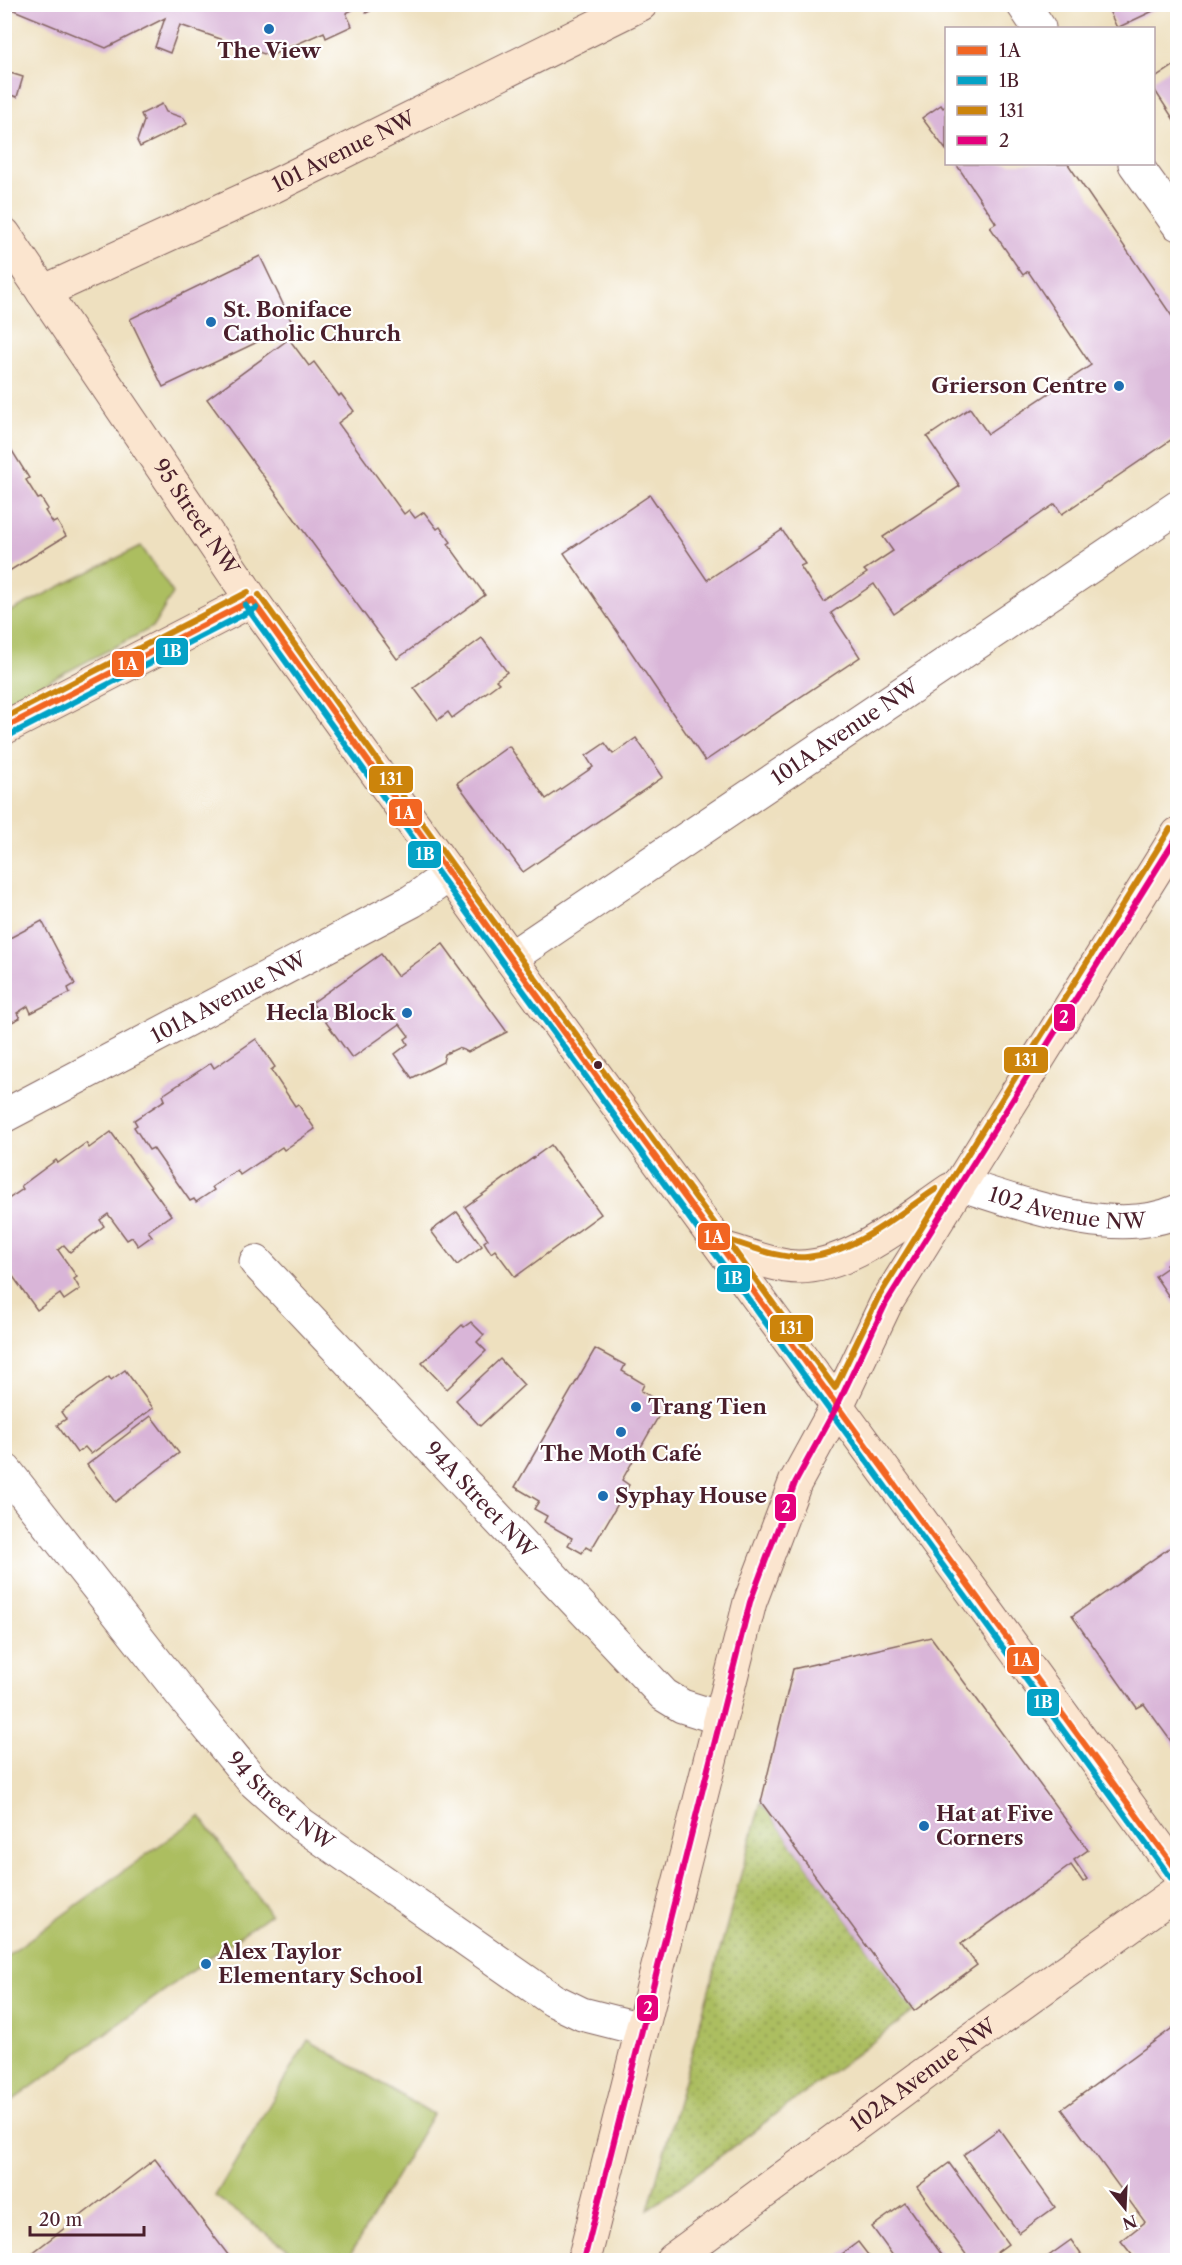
<svg xmlns="http://www.w3.org/2000/svg" width="1182" height="2265" viewBox="0 0 1182 2265" font-family="'Libre Caslon Text',serif">
  <style>
    .green { fill: #acbe61; stroke: #7b6e46; stroke-width: 1.5 }
    .park { fill: url(#park-dots); stroke: #7b6e46; stroke-width: 1.5 }
    .building { fill: #d9b5d8 }
    .lines { fill: none; stroke-linecap: round; stroke-linejoin: round }
    .street-casing { stroke: #83635f; stroke-width: 35 }
    .secondary-casing { stroke: #83635f; stroke-width: 35 }
    .street { stroke: #fff; stroke-width: 33 }
    .secondary { stroke: #fbe5cf; stroke-width: 33 }
    .bus-1-casing { stroke: #fff; stroke-width: 10 }
    .bus-2-casing { stroke: #fff; stroke-width: 10 }
    .bus-3-casing { stroke: #fff; stroke-width: 10 }
    .bus-4-casing { stroke: #fff; stroke-width: 10 }
    .bus-1 { stroke: #f26522; stroke-width: 6 }
    .bus-2 { stroke: #04a2c6; stroke-width: 6 }
    .bus-3 { stroke: #cc840b; stroke-width: 6 }
    .bus-4 { stroke: #e5007d; stroke-width: 6 }
    .poi-dot { fill: #1f6fb2; stroke: #fff; stroke-width: 2 }
    .bus-dot { fill: #4a1f2b; stroke: #fff; stroke-width: 2 }
    .labels { text-anchor: middle; stroke-width: 4.5; stroke-linejoin: round; paint-order: stroke }
    .poi-label { font-size: 21px; font-weight: bold; fill: #4a1f2b; stroke: #fff; text-anchor: start }
    .street-label { font-size: 21px; fill: #4a1f2b; stroke: #fff }
    .line-badge { stroke: #fff; stroke-width: 2 }
    .badge-label { font-size: 16px; text-anchor: middle; font-weight: bold; fill: #fff }
  </style>
  <defs>
    <pattern id="park-dots" width="8" height="8" patternUnits="userSpaceOnUse" patternTransform="scale(1.5)"><rect width="8" height="8" fill="#acbe61"/><path d="M2 2h.1M6 6h.1" fill="none" stroke="#8e9a50" stroke-width="1.8" stroke-linecap="round"/></pattern>
  </defs>
  <rect width="100%" height="100%" fill="#fff"/>
  <filter id="ink" filterUnits="userSpaceOnUse"><feTurbulence type="fractalNoise" baseFrequency=".0167" numOctaves="2"/><feDisplacementMap in="SourceGraphic" scale="12" xChannelSelector="R" yChannelSelector="G"/><feConvolveMatrix kernelMatrix="1 2 1 2 8 2 1 2 1" color-interpolation-filters="sRGB"/></filter>
  <filter id="wash" filterUnits="userSpaceOnUse"><feTurbulence type="fractalNoise" baseFrequency=".008" numOctaves="4" result="noise"/><feDisplacementMap in="SourceGraphic" scale="24" xChannelSelector="R" yChannelSelector="G"/><feGaussianBlur stdDeviation="1.35" result="paint"/><feColorMatrix in="noise" values="0 0 0 0 0 0 0 0 0 0 0 0 0 0 0 0 0 1.4 0 .05"/><feComposite in="paint" operator="in"/></filter>
  <g filter="url(#wash)">
    <rect width="100%" height="100%" fill="#eee0bf"/>
    <g class="green">
      <polygon points="141,546 173,593 153,627 5,704 5,614"/>
      <polygon points="200,1816 270,1914 5,2106 5,1957"/>
      <polygon points="308,2040 433,2114 347,2260 303,2260 215,2196"/>
    </g>
    <polygon class="park" points="761,1802 914,2011 648,2210"/>
    <g id="blocks">
      <g class="building">
        <polygon points="4,4 384,4 366,13 362,5 346,13 352,26 326,38 324,32 270,56 180,25 170,53 155,47 165,18 106,48 4,6"/>
        <polygon points="1106,4 1168,4 1117,28"/>
        <polygon points="1178,63 1178,117 1174,120 1154,89 1154,79"/>
        <polygon points="4,71 23,77 17,97 4,93"/>
        <polygon points="162,104 166,112 184,118 187,124 140,147 137,141 144,121 141,114"/>
        <polygon points="941,105 943,108 946,106 946,150 922,118"/>
        <polygon points="956,164 1068,164 1178,325 1178,435 1062,514 1055,504 894,614 874,584 831,613 860,657 705,761 564,553 650,495 707,580 782,530 805,564 800,566 824,602 867,573 864,570 893,551 883,537 960,486 927,437 970,408 988,434 1091,365 1028,271 1023,275 990,227 996,223"/>
        <polygon points="260,256 293,325 163,387 130,319"/>
        <polygon points="289,339 309,366 314,362 339,396 341,394 354,411 338,423 404,514 409,510 415,518 424,512 437,529 440,527 451,542 448,544 485,595 397,659 207,399"/>
        <polygon points="4,447 7,452 11,449 29,478 26,480 38,499 41,498 48,509 45,511 53,523 57,521 66,536 6,573 4,571"/>
        <polygon points="482,638 507,672 496,680 499,683 452,718 448,712 438,720 414,688"/>
        <polygon points="636,738 663,777 523,872 457,783 509,746 546,799 593,767 586,756 605,743 613,754"/>
        <polygon points="42,921 75,984 68,988 70,993 31,1013 28,1006 17,1013 20,1018 4,1026 4,941"/>
        <polygon points="443,944 507,1032 468,1052 458,1048 445,1054 443,1062 412,1078 395,1054 408,1044 405,1039 409,1036 400,1024 352,1058 312,1003 381,954 397,976"/>
        <polygon points="256,1039 275,1067 271,1070 295,1106 298,1104 315,1129 284,1150 282,1147 240,1175 237,1170 212,1187 214,1190 196,1202 194,1199 190,1201 153,1148 149,1150 134,1127 137,1125 134,1120 165,1100 163,1095 211,1063 214,1068"/>
        <polygon points="111,1132 171,1215 148,1231 152,1236 138,1246 132,1237 127,1240 108,1214 100,1220 104,1226 70,1252 64,1245 58,1250 77,1277 74,1279 80,1289 64,1300 60,1294 37,1310 4,1264 4,1202 23,1189 21,1186 56,1160 58,1163 86,1143 89,1148"/>
        <polygon points="551,1145 601,1214 515,1277 495,1250 491,1253 484,1242 488,1239 465,1207"/>
        <polygon points="457,1212 482,1246 457,1265 431,1231"/>
        <polygon points="1178,1257 1178,1302 1174,1304 1155,1276 1168,1267 1166,1265"/>
        <polygon points="471,1322 484,1335 477,1342 486,1351 447,1389 422,1363 462,1325 464,1327"/>
        <polygon points="595,1349 625,1365 622,1371 644,1384 641,1391 665,1405 622,1480 629,1485 591,1550 586,1547 582,1553 568,1545 572,1538 544,1522 547,1516 534,1509 539,1501 515,1487"/>
        <polygon points="500,1359 524,1385 480,1426 456,1400"/>
        <polygon points="125,1370 153,1408 91,1454 85,1447 77,1453 57,1425 66,1419 61,1412 109,1377 111,1380"/>
        <polygon points="151,1416 179,1453 115,1502 87,1465"/>
        <polygon points="1178,1542 1178,1751 1144,1704 1137,1708 1072,1616"/>
        <polygon points="931,1637 1088,1850 1074,1860 1087,1879 1083,1882 1071,1865 961,1944 977,1965 914,2011 761,1802 793,1669"/>
        <polygon points="1178,2024 1178,2260 1136,2260 1121,2241 1145,2222 1062,2109"/>
        <polygon points="999,2129 1055,2207 1019,2233 963,2155"/>
        <polygon points="155,2159 232,2260 23,2260"/>
        <polygon points="949,2163 1008,2244 992,2256 994,2259 991,2260 970,2260 917,2187"/>
        <polygon points="905,2203 944,2258 940,2260 896,2260 872,2227"/>
        <polygon points="1071,2240 1085,2260 1043,2260"/>
        <polygon points="858,2242 872,2260 834,2260"/>
      </g>
    </g>
  </g>
  <g filter="url(#ink)">
    <use href="#blocks" fill-opacity="0" stroke="#83635f" stroke-width="1.5"/>
    <g class="lines">
      <g class="street-casing">
        <g id="street">
          <polyline points="1023,4 1039,28"/>
          <polyline points="1135,164 1178,224"/>
          <path id="s1" d="M 510,958 L 1178,507"/>
          <path id="s2" d="M 4,1116 L 412,901 L 449,875"/>
          <path id="s3" d="M 959,1184 C 1021,1203 1115,1240 1178,1211"/>
          <path id="s4" d="M 256,1262 L 664,1695 L 682,1706 L 720,1718"/>
          <path id="s5" d="M 6,1471 L 183,1696 L 252,1780 L 301,1824 L 553,2000 L 582,2014 L 641,2029"/>
        </g>
      </g>
      <g class="secondary-casing">
        <g id="secondary">
          <path id="s6" d="M 4,234 L 252,600 L 510,958 L 1178,1873"/>
          <path id="s7" d="M 43,292 L 270,188 L 641,4"/>
          <polyline points="4,728 252,600"/>
          <path d="M 723,1248 C 743,1254 765,1262 786,1266 C 843,1275 905,1220 950,1190"/>
          <polyline points="584,2260 750,1602 795,1483 837,1406 886,1303 1178,834"/>
          <path id="s8" d="M 672,2260 L 961,2047 L 1178,1891"/>
        </g>
      </g>
      <use href="#street" class="street"/>
      <use href="#secondary" class="secondary"/>
      <g class="bus-1-casing">
        <g id="bus-1">
          <polyline points="252,600 510,958 1178,1872"/>
          <polyline points="4,728 252,600"/>
        </g>
      </g>
      <g class="bus-2-casing">
        <g id="bus-2">
          <polyline points="245,605 503,963 1171,1878"/>
          <polyline points="8,736 256,608"/>
        </g>
      </g>
      <g class="bus-3-casing">
        <g id="bus-3">
          <polyline points="259,595 456,870 835,1388 878,1298 1170,829"/>
          <polyline points="4,718 248,592"/>
          <path d="M 726,1239 C 751,1247 779,1259 807,1257 C 855,1253 897,1215 936,1189"/>
        </g>
      </g>
      <g class="bus-4-casing">
        <polyline id="bus-4" points="584,2260 750,1602 795,1483 837,1406 886,1303 1178,835"/>
      </g>
      <use href="#bus-1" class="bus-1"/>
      <use href="#bus-2" class="bus-2"/>
      <use href="#bus-3" class="bus-3"/>
      <use href="#bus-4" class="bus-4"/>
    </g>
  </g>
  <g class="poi-dot">
    <circle cx="269" cy="29" r="6"/>
    <circle cx="211" cy="322" r="6"/>
    <circle cx="1119" cy="386" r="6"/>
    <circle cx="407" cy="1013" r="6"/>
    <circle cx="636" cy="1407" r="6"/>
    <circle cx="621" cy="1432" r="6"/>
    <circle cx="603" cy="1496" r="6"/>
    <circle cx="924" cy="1826" r="6"/>
    <circle cx="206" cy="1964" r="6"/>
  </g>
  <circle class="bus-dot" cx="598" cy="1065" r="5"/>
  <g class="labels">
    <g class="poi-label">
      <text x="269" y="58" text-anchor="middle">The View</text>
      <text x="223" y="317">St. Boniface<tspan x="223" dy="24">Catholic Church</tspan></text>
      <text x="1107" y="393" text-anchor="end">Grierson Centre</text>
      <text x="395" y="1020" text-anchor="end">Hecla Block</text>
      <text x="648" y="1414">Trang Tien</text>
      <text x="621" y="1461" text-anchor="middle">The Moth Café</text>
      <text x="615" y="1503">Syphay House</text>
      <text x="936" y="1821">Hat at Five<tspan x="936" dy="24">Corners</tspan></text>
      <text x="218" y="1959">Alex Taylor<tspan x="218" dy="24">Elementary School</tspan></text>
    </g>
    <g class="street-label">
      <text dy="7" stroke="none"><textPath href="#s7" startOffset="332">101 Avenue NW</textPath></text>
      <text dy="7" stroke="none"><textPath href="#s6" startOffset="342">95 Street NW</textPath></text>
      <text dy="7" stroke="none"><textPath href="#s1" startOffset="404">101A Avenue NW</textPath></text>
      <text dy="7" stroke="none"><textPath href="#s2" startOffset="254">101A Avenue NW</textPath></text>
      <text dy="7" stroke="none"><textPath href="#s3" startOffset="112">102 Avenue NW</textPath></text>
      <text dy="7" stroke="none"><textPath href="#s4" startOffset="327">94A Street NW</textPath></text>
      <text dy="7" stroke="none"><textPath href="#s5" startOffset="430">94 Street NW</textPath></text>
      <text dy="7" stroke="none"><textPath href="#s8" startOffset="312">102A Avenue NW</textPath></text>
    </g>
  </g>
  <g class="line-badge">
    <rect x="155" y="637" width="34" height="29" rx="6" fill="#04a2c6"/>
    <rect x="111" y="650" width="34" height="28" rx="6" fill="#f26522"/>
    <rect x="368" y="765" width="46" height="29" rx="6" fill="#cc840b"/>
    <rect x="388" y="798" width="35" height="29" rx="6" fill="#f26522"/>
    <rect x="407" y="840" width="35" height="29" rx="6" fill="#04a2c6"/>
    <rect x="1053" y="1003" width="23" height="29" rx="6" fill="#e5007d"/>
    <rect x="1003" y="1046" width="46" height="28" rx="6" fill="#cc840b"/>
    <rect x="697" y="1222" width="34" height="29" rx="6" fill="#f26522"/>
    <rect x="716" y="1264" width="35" height="29" rx="6" fill="#04a2c6"/>
    <rect x="769" y="1314" width="45" height="29" rx="6" fill="#cc840b"/>
    <rect x="774" y="1493" width="23" height="29" rx="6" fill="#e5007d"/>
    <rect x="1006" y="1646" width="34" height="29" rx="6" fill="#f26522"/>
    <rect x="1026" y="1688" width="34" height="29" rx="6" fill="#04a2c6"/>
    <rect x="636" y="1994" width="23" height="28" rx="6" fill="#e5007d"/>
  </g>
  <g class="badge-label">
    <text x="172" y="657">1B</text>
    <text x="128" y="670">1A</text>
    <text x="391" y="785">131</text>
    <text x="405" y="819">1A</text>
    <text x="425" y="860">1B</text>
    <text x="1064" y="1023">2</text>
    <text x="1026" y="1066">131</text>
    <text x="714" y="1243">1A</text>
    <text x="733" y="1284">1B</text>
    <text x="791" y="1334">131</text>
    <text x="786" y="1513">2</text>
    <text x="1023" y="1666">1A</text>
    <text x="1043" y="1708">1B</text>
    <text x="648" y="2014">2</text>
  </g>
  <rect width="1182" height="2265" fill="none" stroke="#fff" stroke-width="24"/>
  <rect x="945" y="27" width="210" height="138" fill="#ffffff" stroke="#b7a5aa" stroke-width="1.5"/>
  <rect x="957" y="46" width="30" height="9" fill="#f26522" stroke="#b7a5aa" stroke-width="1.5"/>
  <text x="999" y="57" font-size="18" fill="#4a1f2b">1A</text>
  <rect x="957" y="76" width="30" height="9" fill="#04a2c6" stroke="#b7a5aa" stroke-width="1.5"/>
  <text x="999" y="87" font-size="18" fill="#4a1f2b">1B</text>
  <rect x="957" y="106" width="30" height="9" fill="#cc840b" stroke="#b7a5aa" stroke-width="1.5"/>
  <text x="999" y="117" font-size="18" fill="#4a1f2b">131</text>
  <rect x="957" y="136" width="30" height="9" fill="#e5007d" stroke="#b7a5aa" stroke-width="1.5"/>
  <text x="999" y="147" font-size="18" fill="#4a1f2b">2</text>
  <g transform="translate(1125 2208) rotate(162)" stroke="#ffffff" stroke-width="4.5" paint-order="stroke">
  <path d="M0-4.5L10 22L0 15L-10 22Z" fill="#4a1f2b"/>
  <text y="-9" font-size="16" font-weight="bold" text-anchor="middle" fill="#4a1f2b">N</text>
  </g>
  <path d="M30 2226v9h114v-9" fill="none" stroke="#4a1f2b" stroke-width="3"/>
  <text x="39" y="2226" font-size="18" fill="#4a1f2b" stroke="#ffffff" stroke-width="4.5" paint-order="stroke">20 m</text>
</svg>
